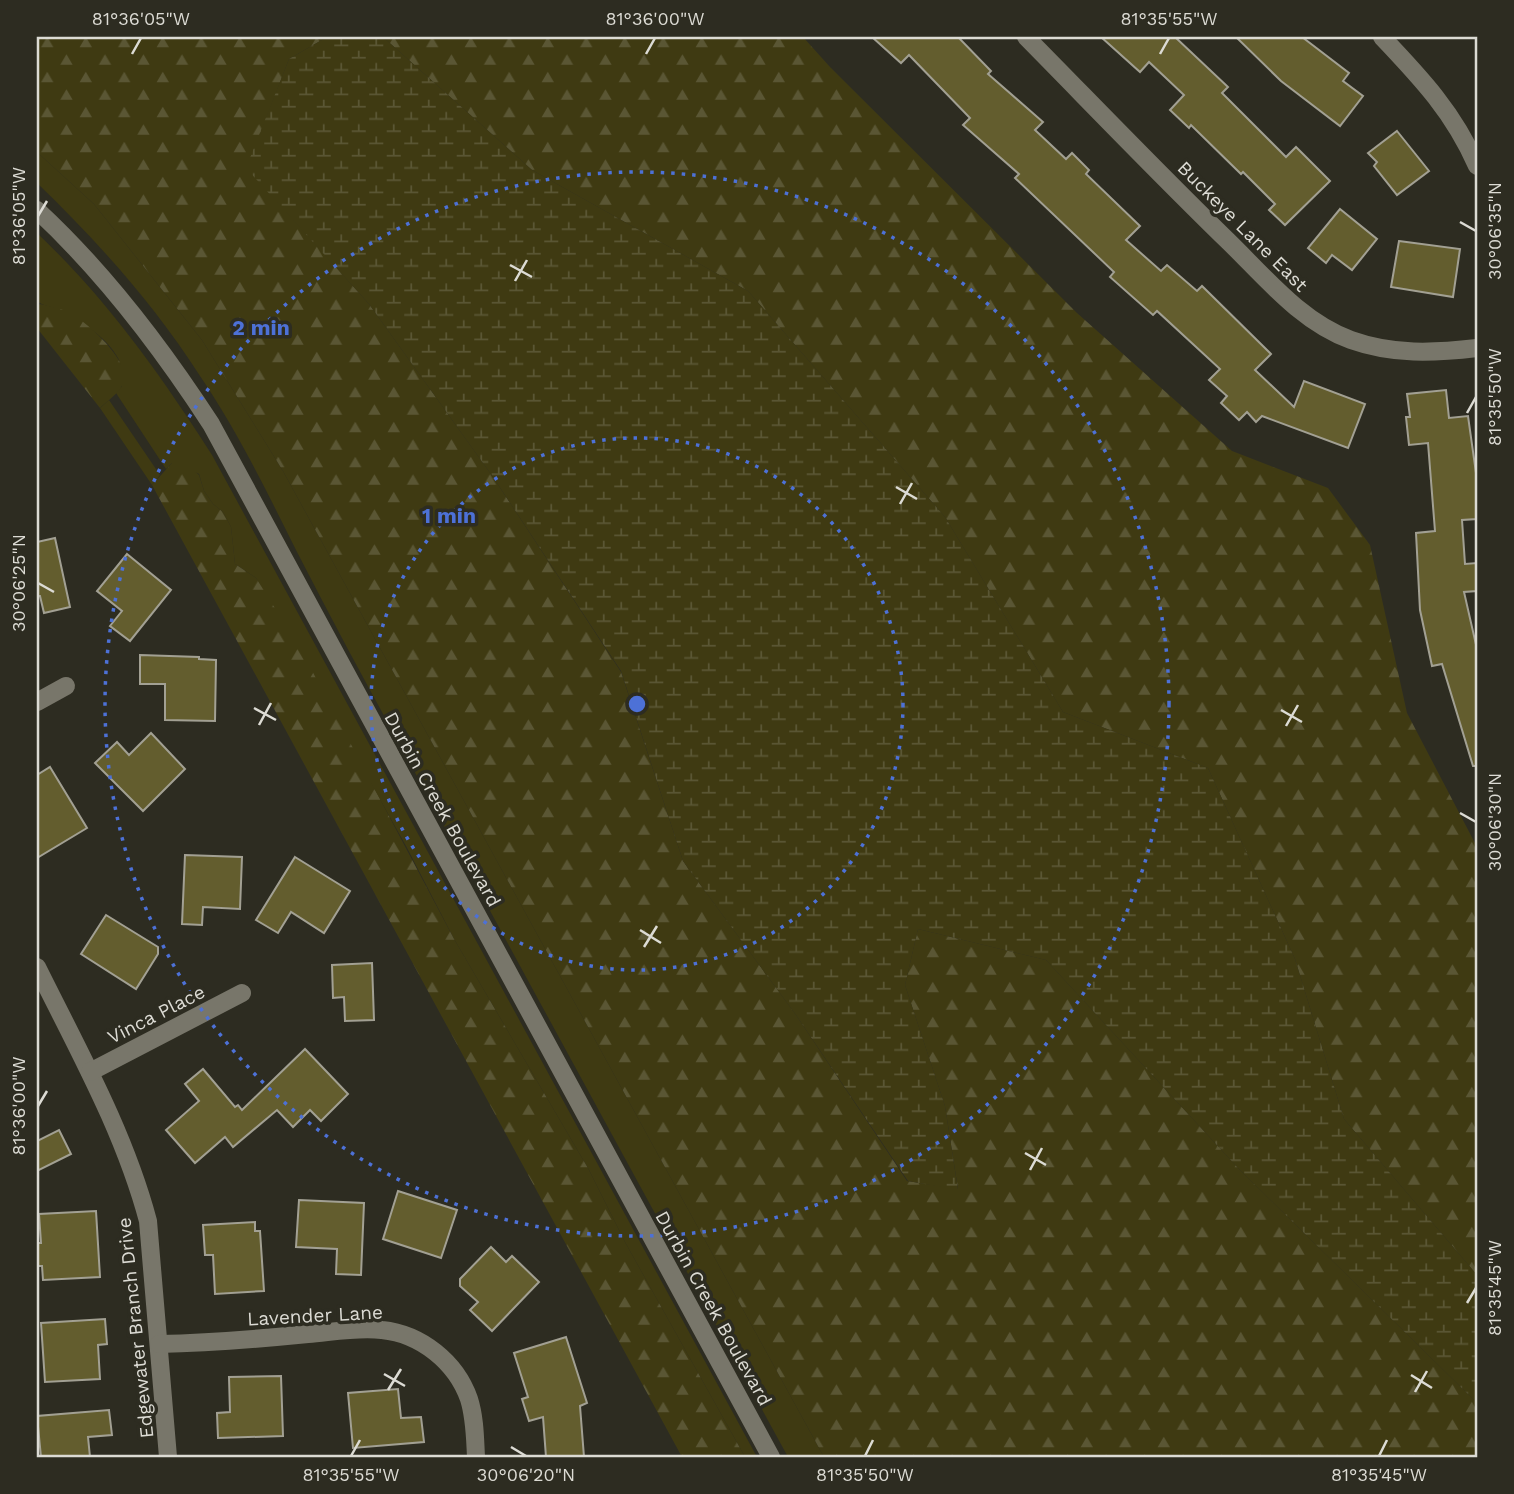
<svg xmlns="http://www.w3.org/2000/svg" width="1514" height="1494" viewBox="0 0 1514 1494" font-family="'Work Sans',sans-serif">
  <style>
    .grass { fill: #3f3a12 }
    .forest { fill: url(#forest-firs) }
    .wetland { fill: url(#wetland-marsh) }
    .building { fill: #635d2e; stroke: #a2a093; stroke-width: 2 }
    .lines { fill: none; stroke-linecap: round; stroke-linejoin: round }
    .minor { stroke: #78766a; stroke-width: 18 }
    .tertiary { stroke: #78766a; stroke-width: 18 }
    .ticks { fill: none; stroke: #dcdbd4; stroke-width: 2.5 }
    .ring { fill: none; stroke: #4d71d7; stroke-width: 3.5; stroke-dasharray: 3.5 7 }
    .labels { text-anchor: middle; stroke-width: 7; stroke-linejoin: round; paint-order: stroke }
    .street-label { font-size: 19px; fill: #dcdbd4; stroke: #2d2c21 }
    .centre { fill: #4d71d7; stroke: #2d2c21; stroke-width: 3.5 }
    .ring-label { font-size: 21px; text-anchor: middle; font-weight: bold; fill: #4d71d7; stroke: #2d2c21; stroke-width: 7; stroke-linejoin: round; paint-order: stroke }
    .neatline { fill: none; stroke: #dcdbd4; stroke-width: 2.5 }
    .ticks-label { font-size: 18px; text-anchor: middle; fill: #dcdbd4 }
  </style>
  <defs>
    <pattern id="forest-firs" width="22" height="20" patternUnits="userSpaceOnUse" patternTransform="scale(1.75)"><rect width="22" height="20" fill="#3f3a12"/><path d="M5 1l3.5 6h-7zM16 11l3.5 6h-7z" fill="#5a5634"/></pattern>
    <pattern id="wetland-marsh" width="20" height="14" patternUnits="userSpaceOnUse" patternTransform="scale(1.75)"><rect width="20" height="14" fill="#3f3a12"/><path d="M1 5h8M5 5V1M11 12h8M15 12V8" fill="none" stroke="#5a5634"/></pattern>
  </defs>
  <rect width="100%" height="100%" fill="#2d2c21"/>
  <g class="grass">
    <path d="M 37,152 L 94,204 L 202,340 L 283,471 L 824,1457 L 788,1457 C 658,1219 528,981 399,743 C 364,680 330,616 297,552 C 267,492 238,432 200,376 C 154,304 98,242 37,183 Z"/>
    <path d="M 37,233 C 106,298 161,375 212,455 L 757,1457 L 745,1457 L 626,1244 L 589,1170 L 454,939 L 406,846 L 256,578 L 235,564 L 231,527 L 223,512 L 213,504 L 204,491 L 199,474 L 172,463 L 166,469 L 116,393 L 122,386 C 121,378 122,365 118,358 C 106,336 79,320 57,309 C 50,306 43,306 37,301 Z"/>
    <polygon points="109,400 160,475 152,485 100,408"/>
  </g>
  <g class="forest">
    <polygon points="37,37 327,37 289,59 247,168 369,304 493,477 621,672 683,861 796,1015 907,1181 958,1189 945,1106 905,985 918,929 1046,960 1239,1169 1477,1403 1477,1457 824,1457 283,471 202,340 94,204 37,152"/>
    <polygon points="383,37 803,37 830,67 1077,313 1232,451 1328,488 1370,545 1407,713 1477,847 1477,1275 1344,1119 1295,959 1208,768 1063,712 945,517 748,291 532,170"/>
    <path d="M 40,304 C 49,306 58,308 66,311 C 85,320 127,357 124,379 C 123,391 108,400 100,408 L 37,328 L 37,306 Z"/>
    <polygon points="172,463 185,463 199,475 204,491 213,504 223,512 231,527 235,564 256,578 300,648 454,939 589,1170 626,1244 745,1457 682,1457 152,485"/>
  </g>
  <polygon class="wetland" points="327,37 383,37 532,170 748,291 945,517 1063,712 1208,768 1295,959 1344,1119 1477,1275 1477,1403 1239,1169 1046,960 918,929 905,985 945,1106 958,1190 908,1181 796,1015 683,861 621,671 493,477 369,304 246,168 289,59"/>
  <g class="building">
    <polygon points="872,37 958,37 991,71 988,74 1043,122 1035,130 1066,159 1072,153 1089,170 1086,174 1140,226 1126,240 1161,271 1167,265 1197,291 1202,286 1271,354 1255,370 1294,407 1304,381 1365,404 1348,448 1262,416 1256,422 1247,412 1239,420 1221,403 1227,396 1209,380 1220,369 1157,311 1153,315 1110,277 1114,272 1015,178 1019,174 963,125 970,118 909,55 901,63"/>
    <polygon points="1101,37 1175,37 1228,87 1222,93 1286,157 1296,147 1330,181 1285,225 1269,210 1275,204 1243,172 1241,174 1191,125 1189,128 1170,110 1184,95 1149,62 1140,72"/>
    <polygon points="1236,37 1302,37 1349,73 1343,81 1363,96 1340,126 1281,81"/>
    <polygon points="1397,131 1429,171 1397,195 1374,166 1377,162 1368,153"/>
    <polygon points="1340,209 1377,239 1352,270 1332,255 1326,263 1308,248"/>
    <polygon points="1399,241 1460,249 1453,297 1391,287"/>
    <polygon points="1446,390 1449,418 1468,416 1477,480 1477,519 1462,520 1465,564 1477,563 1477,591 1464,592 1477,649 1477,766 1473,766 1442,664 1432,666 1420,610 1416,533 1435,531 1428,443 1409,445 1406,417 1410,417 1407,394"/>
    <polygon points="55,538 70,607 44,613 40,596 37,596 37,542"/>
    <polygon points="127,554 171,590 130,641 110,626 122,611 97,591"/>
    <polygon points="140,655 199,657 199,659 216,660 215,721 165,720 165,684 140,684"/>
    <polygon points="151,733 185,769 143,811 95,763 117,742 129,755"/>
    <polygon points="50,767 87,828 37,858 37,775"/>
    <polygon points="185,855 242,857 240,909 203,907 202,925 182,924"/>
    <polygon points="295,857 350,891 324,933 291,912 278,933 256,920"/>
    <polygon points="106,915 158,947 158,954 136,989 81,954"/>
    <polygon points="372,963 374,1020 345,1021 344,997 333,998 332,965"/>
    <polygon points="305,1049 348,1094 321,1121 310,1110 293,1127 277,1110 233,1147 225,1137 195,1163 166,1130 199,1101 185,1084 203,1069 235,1107 238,1105 242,1110"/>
    <polygon points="59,1130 71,1154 37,1171 37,1141"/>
    <polygon points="398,1191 457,1210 441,1258 383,1239"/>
    <polygon points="299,1200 364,1203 361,1275 336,1274 337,1249 296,1247"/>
    <polygon points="96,1211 100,1277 43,1280 42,1266 37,1266 37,1243 41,1243 39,1214"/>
    <polygon points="255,1222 255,1231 260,1231 264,1291 215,1294 213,1255 205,1255 203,1225"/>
    <polygon points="491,1247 506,1262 512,1256 539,1282 492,1331 470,1310 478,1302 460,1286 460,1279"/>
    <polygon points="105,1319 107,1344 98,1345 100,1379 45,1382 41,1323"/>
    <polygon points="566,1337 587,1403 580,1406 584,1457 546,1457 543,1417 529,1421 522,1399 528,1397 514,1353"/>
    <polygon points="281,1376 283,1436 218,1438 217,1413 230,1412 229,1377"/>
    <polygon points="398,1389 401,1418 421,1417 424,1442 353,1448 348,1393"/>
    <polygon points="109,1410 112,1435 88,1437 90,1457 41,1457 37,1416"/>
  </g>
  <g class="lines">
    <g class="minor">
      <path d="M 1026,37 C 1093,105 1159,174 1228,241 C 1265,277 1301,322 1351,340 C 1393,355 1434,353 1477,348"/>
      <path d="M 1382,37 C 1421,78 1454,113 1477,166"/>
      <polyline points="37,702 66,686"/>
      <path d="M 37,967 C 78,1050 124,1131 148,1221 L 168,1457"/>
      <polyline points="90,1072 242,993"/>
      <path d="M 159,1344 C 209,1343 258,1339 308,1334 C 332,1332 358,1327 382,1330 C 421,1334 456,1362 469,1399 C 475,1418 475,1438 476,1457"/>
    </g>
    <path class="tertiary" d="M 37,210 C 105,273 161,347 211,424 L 771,1457"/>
  </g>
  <path class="ticks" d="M 132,54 L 141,38M 646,54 L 655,38M 1160,54 L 1169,38M 38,216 L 47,201M 1460,222 L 1476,231M 510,265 L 532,277M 515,281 L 527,260M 1467,413 L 1476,397M 896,487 L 917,499M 900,504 L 912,483M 38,583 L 54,592M 254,708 L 276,720M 1281,710 L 1302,722M 259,725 L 271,703M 1286,726 L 1298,705M 1460,813 L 1476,822M 640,930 L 661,943M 644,947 L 657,926M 38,1106 L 47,1091M 1025,1153 L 1046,1165M 1030,1170 L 1042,1148M 1467,1303 L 1476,1288M 384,1374 L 405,1386M 1411,1375 L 1432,1388M 388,1390 L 401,1369M 1415,1392 L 1427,1371M 511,1447 L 526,1456M 351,1456 L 360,1440M 865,1456 L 873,1440M 1379,1456 L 1387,1440"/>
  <g class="ring">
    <circle cx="637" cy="704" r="266"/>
    <circle cx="637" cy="704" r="532"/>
  </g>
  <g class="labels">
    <g class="street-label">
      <text transform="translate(1243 226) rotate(45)" y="7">Buckeye Lane East</text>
      <text transform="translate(443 809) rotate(61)" y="7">Durbin Creek Boulevard</text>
      <text transform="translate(156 1014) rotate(-27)" y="7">Vinca Place</text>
      <text transform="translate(714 1308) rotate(61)" y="7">Durbin Creek Boulevard</text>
      <text transform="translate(315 1315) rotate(-3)" y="7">Lavender Lane</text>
      <text transform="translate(135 1328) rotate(-96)" y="7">Edgewater Branch Drive</text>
    </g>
  </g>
  <circle cx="637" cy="704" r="10" class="centre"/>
  <g class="ring-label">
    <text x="261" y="335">2 min</text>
    <text x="449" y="523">1 min</text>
  </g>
  <rect width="1514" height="1494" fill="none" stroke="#2d2c21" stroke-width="77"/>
  <rect x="38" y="38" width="1438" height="1418" class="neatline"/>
  <g class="ticks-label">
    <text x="141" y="25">81°36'05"W</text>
    <text x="655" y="25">81°36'00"W</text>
    <text x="1169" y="25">81°35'55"W</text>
    <text transform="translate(19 216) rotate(-90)" y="6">81°36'05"W</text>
    <text transform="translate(1495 231) rotate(-90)" y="6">30°06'35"N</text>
    <text transform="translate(1495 397) rotate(-90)" y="6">81°35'50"W</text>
    <text transform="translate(19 583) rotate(-90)" y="6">30°06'25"N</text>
    <text transform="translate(1495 822) rotate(-90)" y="6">30°06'30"N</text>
    <text transform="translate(19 1106) rotate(-90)" y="6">81°36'00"W</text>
    <text transform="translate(1495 1288) rotate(-90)" y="6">81°35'45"W</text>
    <text x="351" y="1481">81°35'55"W</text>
    <text x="526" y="1481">30°06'20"N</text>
    <text x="865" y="1481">81°35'50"W</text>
    <text x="1379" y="1481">81°35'45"W</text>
  </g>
</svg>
